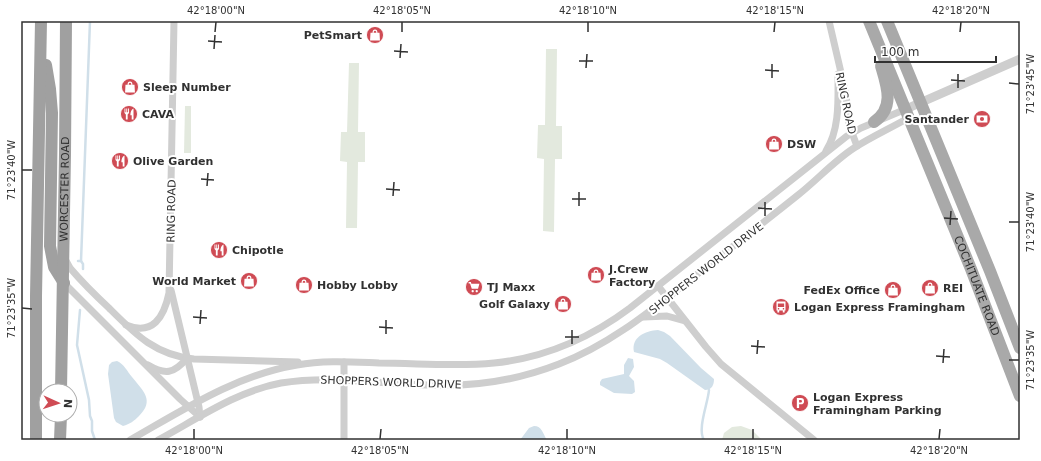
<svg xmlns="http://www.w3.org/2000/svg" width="1041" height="461" viewBox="0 0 1041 461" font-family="'DejaVu Sans',sans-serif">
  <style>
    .green { fill: #e3e9de }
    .water { fill: #d0dfe9 }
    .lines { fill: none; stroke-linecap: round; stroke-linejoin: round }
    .stream { stroke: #d0dfe9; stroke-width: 2.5 }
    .minor { stroke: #cecece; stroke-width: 7 }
    .tertiary { stroke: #cecece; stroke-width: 9 }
    .primary { stroke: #a9a9a9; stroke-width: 12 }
    .trunk { stroke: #a0a0a0; stroke-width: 12 }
    .ticks { fill: none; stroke: #313131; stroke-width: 1.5 }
    .labels { text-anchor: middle; stroke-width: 4; stroke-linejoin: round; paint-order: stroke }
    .poi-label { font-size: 11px; font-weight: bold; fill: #313131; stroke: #fff; text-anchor: start }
    .street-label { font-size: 11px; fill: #313131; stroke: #fff }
    .neatline { fill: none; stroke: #313131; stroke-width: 1.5 }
    .ticks-label { font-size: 10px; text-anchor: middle; fill: #313131 }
  </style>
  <rect width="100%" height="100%" fill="#fff"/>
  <g class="green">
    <polygon points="546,49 557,49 556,126 562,126 562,159 555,159 554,232 543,231 544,159 537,158 538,125 545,125"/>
    <polygon points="349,63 359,63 358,132 365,132 365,162 358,162 357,228 346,228 347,162 340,161 341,132 347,132"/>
    <polygon points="185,106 191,106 191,153 184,153"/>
    <polygon points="741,426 752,430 762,440 722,440 724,433 732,427"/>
  </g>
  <g class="water">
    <path d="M 658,330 L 664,332 L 670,336 L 701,368 L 714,379 C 714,385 712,390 705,390 L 667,363 L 660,359 L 634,352 C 631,337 645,331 658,330 Z"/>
    <polygon points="628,358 633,359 634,367 629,376 634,381 635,392 632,394 614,393 600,385 600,382 602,379 624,374 624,365"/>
    <path d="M 117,361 C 124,364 127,371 132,377 C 143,391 155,400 139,416 C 134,421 130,424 123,426 L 116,422 L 114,418 L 108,374 L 109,365 L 112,362 Z"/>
    <path d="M 534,426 C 542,426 543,434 547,440 L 520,440 L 529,428 Z"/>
  </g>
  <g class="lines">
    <g class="stream">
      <polyline points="78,261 81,261 83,264 83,269"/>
      <polyline points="81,261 90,21"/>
      <polyline points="80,310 77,345 89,400 90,416 92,421 92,431 95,440"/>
      <path d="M 704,440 C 697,429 708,403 709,390"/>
    </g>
    <g class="minor">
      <polyline points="829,21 846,94 849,125 857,146"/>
      <path d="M 826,151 C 840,129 838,99 838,74"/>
      <path d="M 65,259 L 70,268 C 82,282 95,295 109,308 C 135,334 155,355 194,359 L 298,362"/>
      <polyline points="64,283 180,399 200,417"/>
      <polyline points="658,286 706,347 721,364 814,440"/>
      <polyline points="171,290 199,407 200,417"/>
      <polyline points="644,317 667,316 685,321"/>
      <path d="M 126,325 C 153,336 164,317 169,293 L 174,21"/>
      <polyline points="344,362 344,440"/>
      <path d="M 148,365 C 165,375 174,374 187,358"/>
      <path d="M 130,440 C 183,410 236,375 297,365 C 324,360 352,362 379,363 C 417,363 456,367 494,363 C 544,358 590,338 630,308 L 847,136 L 861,128 L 906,109"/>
      <path d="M 158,440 C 197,419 237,391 281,383 C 330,375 380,384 430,385 C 474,387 518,380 559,364 C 609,345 649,312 691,279 C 727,251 763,223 798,195 C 817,180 834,161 854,148 C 871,137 891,128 910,117"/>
    </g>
    <polyline class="tertiary" points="906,109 1020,59"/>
    <g class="primary">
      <path id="s1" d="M 869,21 L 971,269 L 1020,396"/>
      <polyline points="887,21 990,271 1020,348"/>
      <path d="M 874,122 C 895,108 887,86 881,66"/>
    </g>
    <g class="trunk">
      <polyline points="46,65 50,89 52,113 50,246 54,267 64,283"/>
      <path id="s2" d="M 61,391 L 65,154 L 66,21"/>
      <polyline points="36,440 36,296 41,21"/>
      <polyline points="60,440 61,415"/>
    </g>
  </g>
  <path class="ticks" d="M 215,32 L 216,22M 402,32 L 402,22M 588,32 L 588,22M 774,32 L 775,22M 960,32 L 961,22M 208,41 L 222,42M 214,49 L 215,35M 394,51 L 408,52M 400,58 L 401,44M 579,61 L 593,61M 586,68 L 587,54M 765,70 L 779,71M 772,78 L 772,64M 951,80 L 965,81M 1009,83 L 1019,84M 958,88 L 958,74M 22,170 L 32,170M 201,179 L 214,180M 207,186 L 208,173M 386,189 L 400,190M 393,196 L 394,182M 572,199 L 586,199M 579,206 L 579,192M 758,208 L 772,209M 765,216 L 765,202M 944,218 L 958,219M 1009,222 L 1019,222M 950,225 L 951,211M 22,308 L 32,309M 193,317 L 207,318M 200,324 L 201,310M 379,327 L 393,328M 386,334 L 386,320M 565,337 L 579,337M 572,344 L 572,330M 751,346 L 765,347M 757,354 L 758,340M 936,356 L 950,357M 1009,360 L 1019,360M 943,363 L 944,349M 194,439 L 194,429M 380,439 L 381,429M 567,439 L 567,429M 753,439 L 753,429M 939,439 L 940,429"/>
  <defs>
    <g id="shop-disc" transform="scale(0.9)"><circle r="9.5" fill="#cf4b54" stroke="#fff"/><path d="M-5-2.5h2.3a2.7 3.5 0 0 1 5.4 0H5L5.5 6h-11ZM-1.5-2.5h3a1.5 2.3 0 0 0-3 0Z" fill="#fff"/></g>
    <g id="restaurant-disc" transform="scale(0.9)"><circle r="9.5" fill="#cf4b54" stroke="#fff"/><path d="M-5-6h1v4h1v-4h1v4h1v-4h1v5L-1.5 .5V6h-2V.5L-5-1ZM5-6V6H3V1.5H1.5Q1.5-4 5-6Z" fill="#fff"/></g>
    <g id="bank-disc" transform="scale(0.9)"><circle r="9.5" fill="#cf4b54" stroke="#fff"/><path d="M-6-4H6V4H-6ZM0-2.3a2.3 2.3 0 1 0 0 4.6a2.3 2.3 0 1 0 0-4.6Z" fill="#fff"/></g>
    <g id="supermarket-disc" transform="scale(0.9)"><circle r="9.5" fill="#cf4b54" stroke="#fff"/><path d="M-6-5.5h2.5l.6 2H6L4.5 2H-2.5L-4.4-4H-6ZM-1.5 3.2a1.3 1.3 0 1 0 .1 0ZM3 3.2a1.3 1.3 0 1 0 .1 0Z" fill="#fff"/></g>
    <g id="bus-disc" transform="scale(0.9)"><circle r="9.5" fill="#cf4b54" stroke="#fff"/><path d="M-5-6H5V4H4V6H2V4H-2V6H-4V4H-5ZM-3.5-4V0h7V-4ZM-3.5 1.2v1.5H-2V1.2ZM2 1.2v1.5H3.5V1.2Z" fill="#fff"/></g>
    <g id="parking-disc" transform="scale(0.9)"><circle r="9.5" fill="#cf4b54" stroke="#fff"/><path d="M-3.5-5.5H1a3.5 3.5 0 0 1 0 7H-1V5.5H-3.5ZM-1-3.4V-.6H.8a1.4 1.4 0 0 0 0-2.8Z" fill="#fff"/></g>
  </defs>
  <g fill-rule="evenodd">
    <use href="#shop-disc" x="375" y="35"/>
    <use href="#shop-disc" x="130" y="87"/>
    <use href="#restaurant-disc" x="129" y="114"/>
    <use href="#bank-disc" x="982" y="119"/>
    <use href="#shop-disc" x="774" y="144"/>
    <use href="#restaurant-disc" x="120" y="161"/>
    <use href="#restaurant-disc" x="219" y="250"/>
    <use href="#shop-disc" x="596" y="275"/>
    <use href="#shop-disc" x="249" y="281"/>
    <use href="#shop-disc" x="304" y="285"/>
    <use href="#supermarket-disc" x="474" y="287"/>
    <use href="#shop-disc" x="930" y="288"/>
    <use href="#shop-disc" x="893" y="290"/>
    <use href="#shop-disc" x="563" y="304"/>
    <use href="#bus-disc" x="781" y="307"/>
    <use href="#parking-disc" x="800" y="403"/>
  </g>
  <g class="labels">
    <g class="poi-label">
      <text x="362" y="39" text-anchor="end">PetSmart</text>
      <text x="143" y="91">Sleep Number</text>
      <text x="142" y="118">CAVA</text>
      <text x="969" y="123" text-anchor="end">Santander</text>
      <text x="787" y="148">DSW</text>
      <text x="133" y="165">Olive Garden</text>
      <text x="232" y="254">Chipotle</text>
      <text x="609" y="273">J.Crew<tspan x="609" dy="13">Factory</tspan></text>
      <text x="236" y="285" text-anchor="end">World Market</text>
      <text x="317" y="289">Hobby Lobby</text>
      <text x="487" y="291">TJ Maxx</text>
      <text x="943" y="292">REI</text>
      <text x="880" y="294" text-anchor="end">FedEx Office</text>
      <text x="550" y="308" text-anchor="end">Golf Galaxy</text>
      <text x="794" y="311">Logan Express Framingham</text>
      <text x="813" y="401">Logan Express<tspan x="813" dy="13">Framingham Parking</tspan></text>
    </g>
    <g class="street-label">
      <text transform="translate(846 103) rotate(78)" y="4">RING ROAD</text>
      <text dy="4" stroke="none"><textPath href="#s2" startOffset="202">WORCESTER ROAD</textPath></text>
      <text transform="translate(171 211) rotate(-89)" y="4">RING ROAD</text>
      <text transform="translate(706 268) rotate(-38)" y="4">SHOPPERS WORLD DRIVE</text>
      <text dy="4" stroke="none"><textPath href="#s1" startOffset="286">COCHITUATE ROAD</textPath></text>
      <text transform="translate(391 382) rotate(2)" y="4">SHOPPERS WORLD DRIVE</text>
    </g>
  </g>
  <rect width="1041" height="461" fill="none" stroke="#ffffff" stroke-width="44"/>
  <g transform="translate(58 403) rotate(93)"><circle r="19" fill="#ffffff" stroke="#adadad"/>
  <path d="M0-3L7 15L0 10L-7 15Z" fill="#cf4b54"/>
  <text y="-6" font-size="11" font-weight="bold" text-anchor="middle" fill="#313131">N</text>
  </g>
  <path d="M875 56v6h121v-6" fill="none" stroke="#313131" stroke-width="2"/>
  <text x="881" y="56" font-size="12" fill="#313131" stroke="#ffffff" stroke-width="3" paint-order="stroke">100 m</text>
  <rect x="22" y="22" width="997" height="417" class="neatline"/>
  <g class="ticks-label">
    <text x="216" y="14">42°18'00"N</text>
    <text x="402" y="14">42°18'05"N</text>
    <text x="588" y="14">42°18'10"N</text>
    <text x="775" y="14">42°18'15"N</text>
    <text x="961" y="14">42°18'20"N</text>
    <text transform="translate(1030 84) rotate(-90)" y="4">71°23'45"W</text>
    <text transform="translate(11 170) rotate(-90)" y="4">71°23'40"W</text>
    <text transform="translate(1030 222) rotate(-90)" y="4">71°23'40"W</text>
    <text transform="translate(11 308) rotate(-90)" y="4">71°23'35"W</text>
    <text transform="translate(1030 360) rotate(-90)" y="4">71°23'35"W</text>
    <text x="194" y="454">42°18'00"N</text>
    <text x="380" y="454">42°18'05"N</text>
    <text x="567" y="454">42°18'10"N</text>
    <text x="753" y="454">42°18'15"N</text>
    <text x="939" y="454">42°18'20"N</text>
  </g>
</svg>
